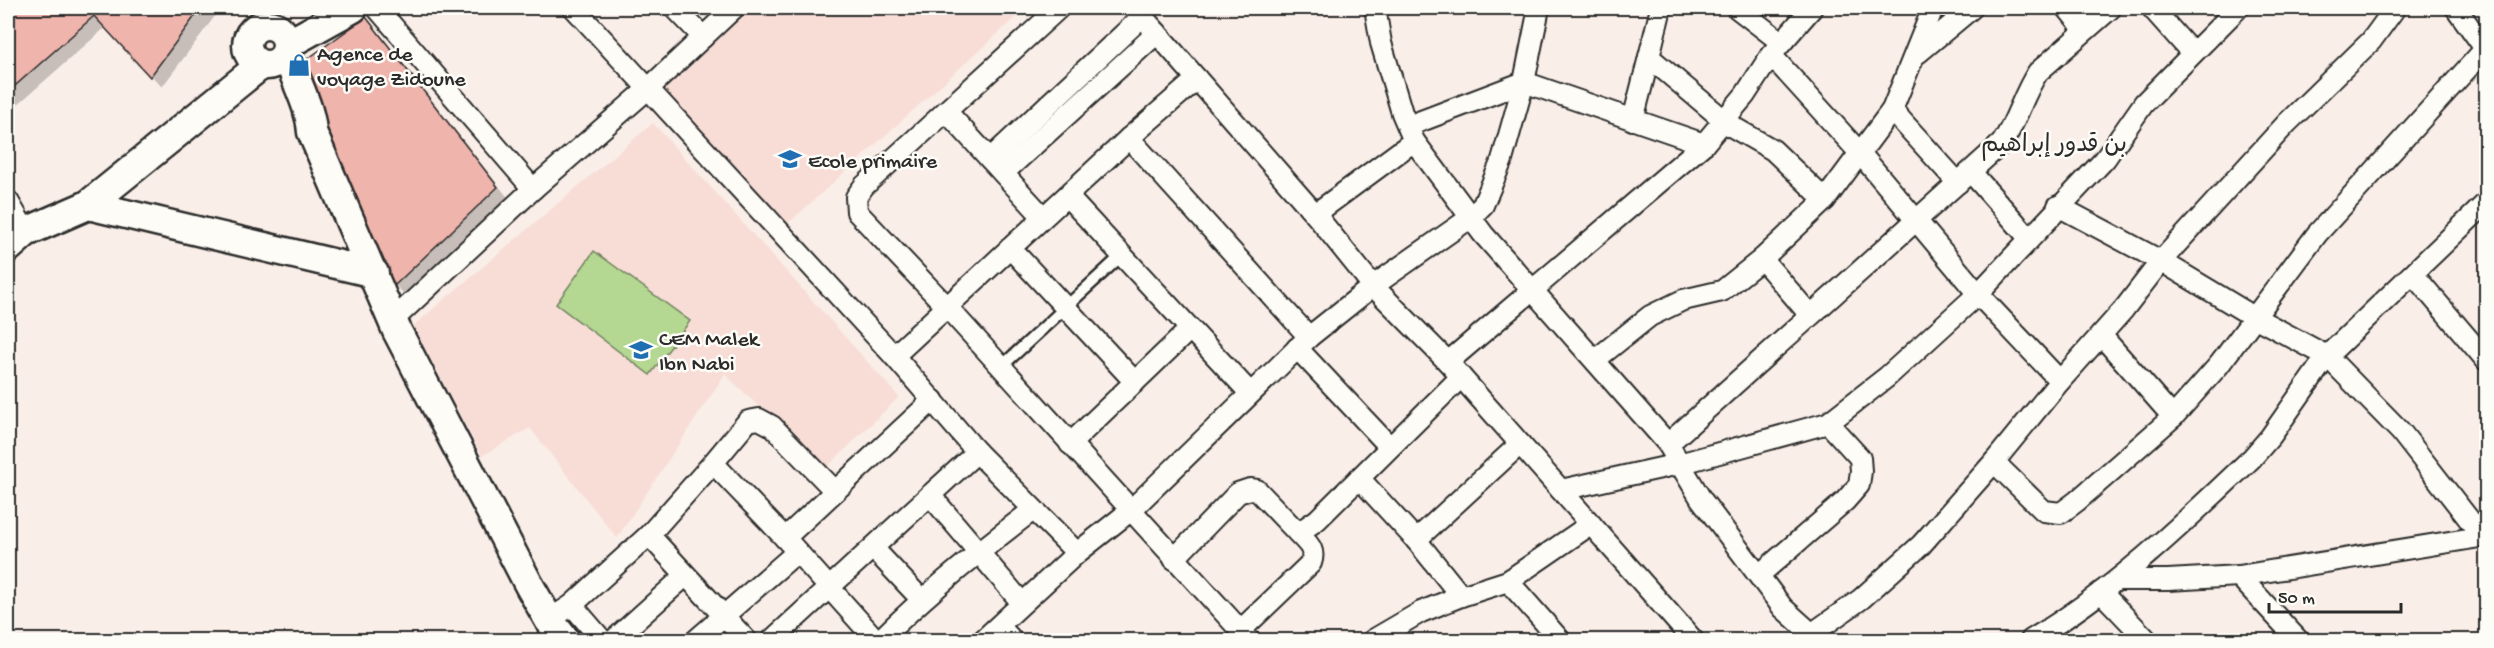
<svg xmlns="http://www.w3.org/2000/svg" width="2494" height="648" viewBox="0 0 2494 648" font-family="'Gochi Hand','Playpen Sans Arabic',sans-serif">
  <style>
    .built { fill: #f7ddd6 }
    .green { fill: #b4d791; stroke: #70815e; stroke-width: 1.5 }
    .shadow { fill: #0003 }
    .building { fill: #efb4ac; stroke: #2b2b2b; stroke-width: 1.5 }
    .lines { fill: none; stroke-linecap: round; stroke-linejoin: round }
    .lane-casing { stroke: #2b2b2b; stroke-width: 15 }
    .street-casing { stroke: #2b2b2b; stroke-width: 24 }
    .secondary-casing { stroke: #2b2b2b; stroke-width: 33 }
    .lane { stroke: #fdfcf7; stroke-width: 10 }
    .street { stroke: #fdfcf7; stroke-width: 20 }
    .secondary { stroke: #fdfcf7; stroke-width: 28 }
    .labels { text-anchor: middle; stroke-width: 5; stroke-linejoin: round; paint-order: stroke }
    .poi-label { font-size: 22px; fill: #2b2b2b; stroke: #fdfcf7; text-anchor: start }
    .neighbourhood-label { font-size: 24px; fill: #2b2b2b; stroke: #fdfcf7 }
  </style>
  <rect width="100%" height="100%" fill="#faeee8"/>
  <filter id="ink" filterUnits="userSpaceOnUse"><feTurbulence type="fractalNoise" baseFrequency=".0167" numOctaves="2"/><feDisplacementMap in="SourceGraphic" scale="12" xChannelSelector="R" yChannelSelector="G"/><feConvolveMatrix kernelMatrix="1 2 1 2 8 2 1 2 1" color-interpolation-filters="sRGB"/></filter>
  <g filter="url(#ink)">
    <g class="built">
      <polygon points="749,8 1026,8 783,228 657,90"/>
      <polygon points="653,123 899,397 824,470 725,374 617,538 530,428 482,456 413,326"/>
    </g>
    <polygon class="green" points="594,251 690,321 650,375 556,304"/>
    <g class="shadow">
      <polygon points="8,8 221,8 162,87 106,27 8,113"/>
      <polygon points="366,19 377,30 509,199 406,296 395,285 301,66"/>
    </g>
    <g class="building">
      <polygon points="8,8 201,8 150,77 94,16 8,92"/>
      <polygon points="366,17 498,187 394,286 299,65"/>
    </g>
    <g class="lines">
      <g class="lane-casing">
        <polyline id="lane" points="1001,367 1122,255"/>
      </g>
      <g class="street-casing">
        <g id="street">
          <polyline points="377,8 533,189"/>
          <polyline points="574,8 894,356 977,452 1077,553"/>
          <polyline points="675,8 703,37"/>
          <polyline points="1059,8 864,186 856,197 857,212 947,307 1249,640"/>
          <polyline points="1135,8 1315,214 1373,286 1448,362 1693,640"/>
          <polyline points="1375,8 1381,43 1402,113 1414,141 1483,234 1668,444"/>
          <polyline points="1661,8 1649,57 1731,126 1773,150 1825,200"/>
          <polyline points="1737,8 1781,42"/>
          <polyline points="2067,8 2085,30"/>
          <polyline points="2152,8 2192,53"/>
          <polyline points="2456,8 2486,50"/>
          <polyline points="1918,53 1972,8"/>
          <polyline points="1771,55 1859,152 1978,294 2105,159 2144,103 2238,8"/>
          <polyline points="1892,110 1958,183"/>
          <polyline points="946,111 1043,217"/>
          <polyline points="1633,120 1649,57"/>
          <polyline points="1408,126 1524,82 1704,144"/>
          <polyline points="1129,138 1309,337"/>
          <polyline points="990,159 1143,16"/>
          <polyline points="1971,172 2029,238"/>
          <polyline points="1003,173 1157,33"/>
          <polyline points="1067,196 1250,393"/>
          <polyline points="8,201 26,232"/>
          <polyline points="2058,206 2161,261 2254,317 2327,356 2401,432 2482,536"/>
          <polyline points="1315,214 1414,141"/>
          <polyline points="1010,248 1135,382"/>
          <polyline points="2413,274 2486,360"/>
          <polyline points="1810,315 1762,259 1825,200 1892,110 1933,8"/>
          <polyline points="392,321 533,189 649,88 734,8"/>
          <polyline points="2101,335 2173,417"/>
          <polyline points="1297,348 1390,447"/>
          <polyline points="894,356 1129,138 1197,79"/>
          <polyline points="1595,360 1650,316 1683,300 1722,291 1762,259"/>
          <polyline points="1448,362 1704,144 1745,95 1771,55 1812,8"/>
          <polyline points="1070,444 1190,329"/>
          <polyline points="1994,462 2044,511 2061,513 2077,501 2173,417 2219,365 2317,234 2486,48"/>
          <polyline points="713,463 748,421 759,419 772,426 835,491"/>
          <polyline points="1359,478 1416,540 1461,596"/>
          <polyline points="1561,490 1679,464 1828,423 1887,377 1978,294 2060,381"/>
          <polyline points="930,495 1022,603"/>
          <polyline points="649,535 746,640"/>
          <polyline points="785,538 933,400"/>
          <polyline points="1416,540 1520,444"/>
          <polyline points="873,548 921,599"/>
          <polyline points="1174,559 1238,493 1250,489 1257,490 1298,533 1317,520 1461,377"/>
          <polyline points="1759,575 1845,501 1859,485 1861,471 1860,458 1828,423"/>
          <polyline points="2239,576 2298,640"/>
          <polyline points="2118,580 2168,580 2239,576 2486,536"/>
          <polyline points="1508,581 1560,640"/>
          <polyline points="2101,592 2147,640"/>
          <polyline points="572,605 602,640"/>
          <polyline points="549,620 572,605 649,535 713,463 785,538 876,640"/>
          <polyline points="1000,627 1012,640"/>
          <path d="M 1240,631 L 1311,563 C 1316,549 1308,544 1298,533"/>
          <path d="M 1812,634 L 1783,608 L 1701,499 L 1668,444 L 2002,143 C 2017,121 2023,94 2038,72 L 2111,8"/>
          <polyline points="614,640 685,576"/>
          <polyline points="696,640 797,552"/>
          <polyline points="772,640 977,452"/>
          <path d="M 880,640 C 928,592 979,551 1033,510"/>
          <polyline points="983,640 1077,553 1130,511 1309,337 1373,286 1470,218 1483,205 1502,160 1524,82 1539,8"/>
          <polyline points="1373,640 1421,612 1461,596 1508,581 1591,524"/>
          <polyline points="1803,640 1861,599 1921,545 1994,462 2060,381 2124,309 2161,261 2287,123 2371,41 2395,8"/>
          <path d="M 2031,640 C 2113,591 2183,524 2252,458 L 2271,436 L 2327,356 L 2486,203"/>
        </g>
      </g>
      <g class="secondary-casing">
        <g id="secondary">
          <circle cx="267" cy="45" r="20"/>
          <polyline points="288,44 353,8"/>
          <path d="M 287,51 C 293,79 310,103 312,132 L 397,331 L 529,585 L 549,620 L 565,640"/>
          <polyline points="88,205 261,65"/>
          <polyline points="8,248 26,232 88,205 374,273"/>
        </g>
      </g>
      <use href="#lane" class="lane"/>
      <use href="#street" class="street"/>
      <use href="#secondary" class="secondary"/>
    </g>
  </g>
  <defs>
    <g id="shop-bare" transform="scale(1.8)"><path d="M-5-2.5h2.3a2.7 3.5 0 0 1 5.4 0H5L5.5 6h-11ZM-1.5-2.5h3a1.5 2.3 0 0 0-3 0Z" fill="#1f6fb2" stroke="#fdfcf7" stroke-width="2.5" paint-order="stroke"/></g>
    <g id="school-bare" transform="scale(1.8)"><path d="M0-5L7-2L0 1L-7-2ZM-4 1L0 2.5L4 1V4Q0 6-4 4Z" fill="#1f6fb2" stroke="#fdfcf7" stroke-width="2.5" paint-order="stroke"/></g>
  </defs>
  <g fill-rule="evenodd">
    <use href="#shop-bare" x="299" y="65"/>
    <use href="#school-bare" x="790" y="159"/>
    <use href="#school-bare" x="641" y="350"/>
  </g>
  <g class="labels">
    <g class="poi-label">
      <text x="317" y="60">Agence de<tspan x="317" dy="25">voyage Zidoune</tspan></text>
      <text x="808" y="167">Ecole primaire</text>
      <text x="659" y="345">CEM Malek<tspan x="659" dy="25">Ibn Nabi</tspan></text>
    </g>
    <g class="neighbourhood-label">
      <text x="2054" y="151">بن قدور إبراهيم</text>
    </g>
  </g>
  <rect width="2494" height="648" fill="none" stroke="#fdfcf7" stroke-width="30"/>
  <rect x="15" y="15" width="2464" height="618" fill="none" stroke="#2b2b2b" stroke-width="2" filter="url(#ink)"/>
  <path d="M2269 603v9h132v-9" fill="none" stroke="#2b2b2b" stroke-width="3"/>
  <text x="2278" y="603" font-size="18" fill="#2b2b2b" stroke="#fdfcf7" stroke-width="4.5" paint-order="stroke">50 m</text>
</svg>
